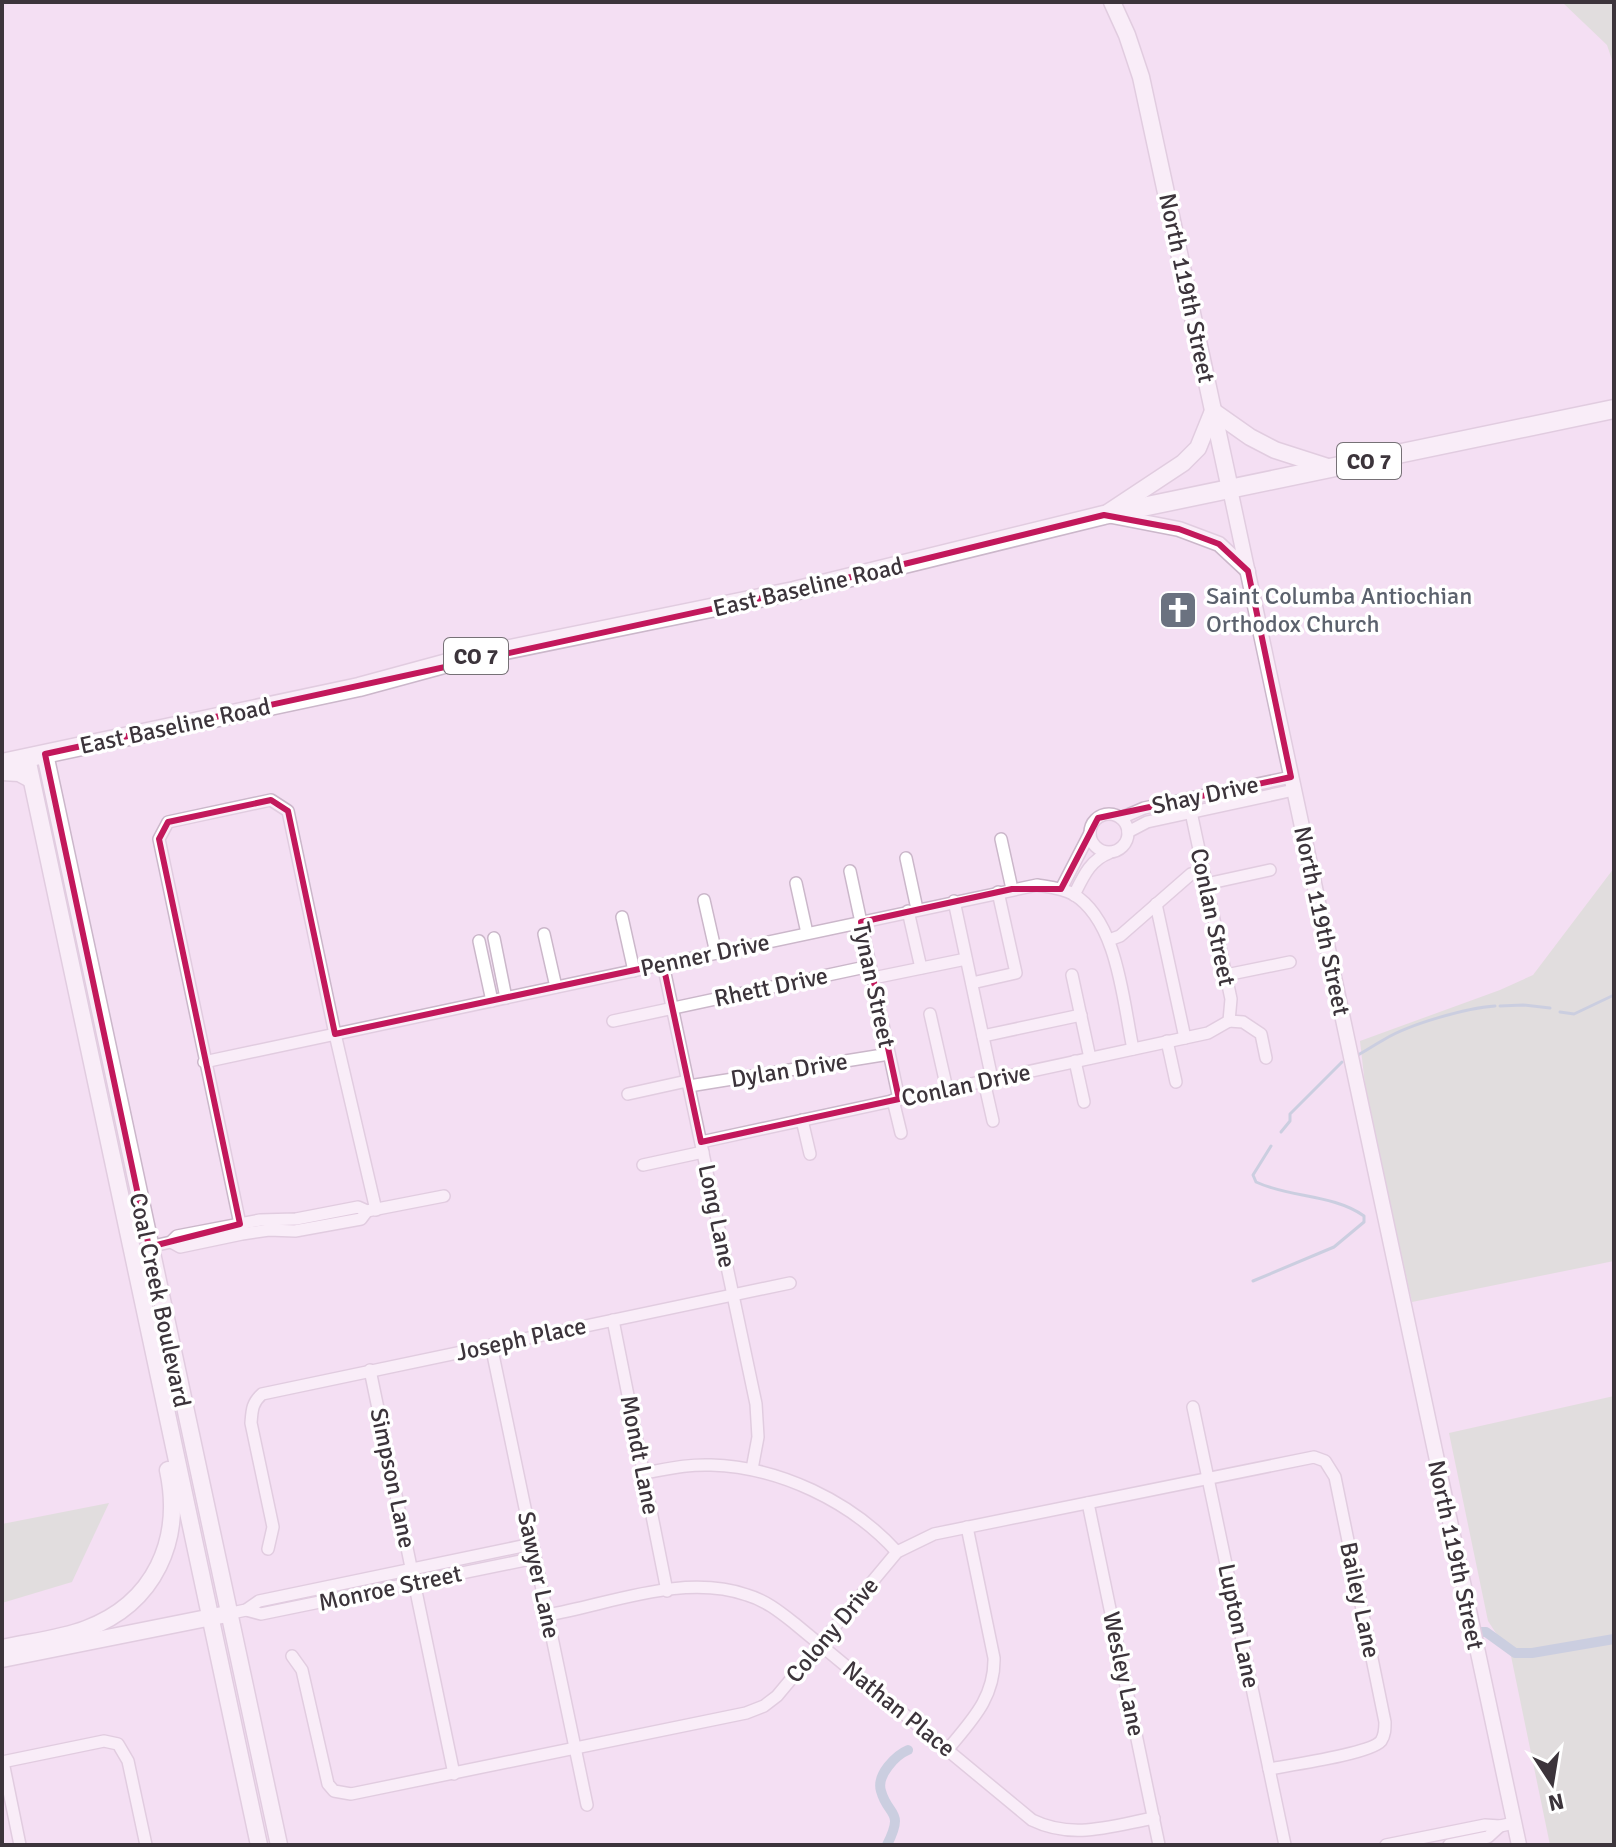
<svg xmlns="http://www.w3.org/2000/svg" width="1616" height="1847" viewBox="0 0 1616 1847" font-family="Signika,sans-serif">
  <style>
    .green { fill: #cbdbc5 }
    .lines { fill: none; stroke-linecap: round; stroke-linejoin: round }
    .stream { stroke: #9abbca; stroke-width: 3 }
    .canal { stroke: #9abbca; stroke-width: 10 }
    .minor-casing { stroke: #cbb7ca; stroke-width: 14 }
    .tertiary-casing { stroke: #cbb7ca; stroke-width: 17 }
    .secondary-casing { stroke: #cbb7ca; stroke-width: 19 }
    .primary-casing { stroke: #cbb7ca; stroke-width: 21 }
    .minor { stroke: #fff; stroke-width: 11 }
    .tertiary { stroke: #fff; stroke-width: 14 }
    .secondary { stroke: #fff; stroke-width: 16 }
    .primary { stroke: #fff; stroke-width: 18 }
    .marked { fill: none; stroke: #c2185b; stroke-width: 6; stroke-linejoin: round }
    .labels { text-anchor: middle; stroke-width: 7; stroke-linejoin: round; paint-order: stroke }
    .shield { fill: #fff; stroke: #767176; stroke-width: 2 }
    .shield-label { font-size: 22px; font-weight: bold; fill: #3c343b }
    .street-label { font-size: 24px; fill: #3c343b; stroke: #fff }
    .worship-label { font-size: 24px; fill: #5b616d; stroke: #fff; text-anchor: start }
  </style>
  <rect width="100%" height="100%" fill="#f4dff3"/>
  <g class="green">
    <polygon points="1562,2 1614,2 1614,66 1607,45"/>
    <polygon points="1614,868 1614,1261 1412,1302 1368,1111 1360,1041 1500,990 1533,975"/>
    <polygon points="1614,1396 1614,1845 1550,1845 1511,1656 1488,1621 1449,1433"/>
    <polygon points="109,1503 72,1582 2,1603 2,1524"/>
  </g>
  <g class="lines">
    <g class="stream">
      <polyline points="1500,1006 1523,1005 1550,1008"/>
      <polyline points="1560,1012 1574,1014 1614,995"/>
      <path d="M 1358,1055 C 1367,1050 1376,1044 1385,1039 C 1410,1024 1466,1008 1495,1006"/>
      <polyline points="1281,1132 1290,1121 1290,1114 1342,1062"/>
      <path d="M 1253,1281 L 1334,1247 L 1364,1222 L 1364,1216 C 1333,1194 1290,1198 1256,1182 L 1253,1175 L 1271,1146"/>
    </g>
    <g class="canal">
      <polyline points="1481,1632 1486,1632 1515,1653 1532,1653 1614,1639"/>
      <path d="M 887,1845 C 905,1809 888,1817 881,1791 C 876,1775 896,1755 908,1750"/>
    </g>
    <g class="minor-casing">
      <g id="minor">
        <polyline points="1191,812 1231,999 1229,1021"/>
        <circle cx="1109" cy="833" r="19"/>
        <polyline points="1121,818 1144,808 1291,777"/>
        <polyline points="1128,832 1147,822 1294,790"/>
        <polyline points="1001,839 1012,889"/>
        <polyline points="906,858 917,909"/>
        <polyline points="850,871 899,1099"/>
        <polyline points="796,883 807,933"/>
        <polyline points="1206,884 1270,870"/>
        <polyline points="1061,889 1090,833"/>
        <path d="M 1074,895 C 1083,877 1090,860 1109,853"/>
        <polyline points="704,900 716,953"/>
        <polyline points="954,901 992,1079"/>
        <polyline points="1156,904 1185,1038"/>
        <polyline points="908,911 921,968"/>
        <polyline points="622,917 634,971"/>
        <polyline points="544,934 556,987"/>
        <polyline points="494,938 506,998"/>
        <polyline points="1109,940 1120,936 1191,874 1203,872"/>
        <polyline points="479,941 492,1001"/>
        <polyline points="663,964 756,1404 758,1437 752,1469"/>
        <polyline points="1072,975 1090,1058"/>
        <polyline points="1226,975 1290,962"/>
        <polyline points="873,978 966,959"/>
        <polyline points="972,983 1016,973 998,892"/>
        <polyline points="930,1014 947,1089"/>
        <polyline points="613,1021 870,966"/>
        <polyline points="1229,1021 1243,1022 1261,1034 1266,1058"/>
        <polyline points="983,1036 1081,1015"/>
        <polyline points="1167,1041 1176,1082"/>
        <polyline points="1075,1061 1084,1102"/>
        <path d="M 204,1062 L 1037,885 C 1049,887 1062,888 1073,894 C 1118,921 1123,1002 1133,1049"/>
        <polyline points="984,1081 993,1121"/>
        <polyline points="689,1086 889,1054"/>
        <polyline points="628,1094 687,1081"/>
        <polyline points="893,1100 901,1133"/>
        <polyline points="802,1120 810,1154"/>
        <polyline points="701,1142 1208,1033 1229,1021"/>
        <polyline points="643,1165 703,1152"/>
        <polyline points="240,1224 159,839 168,822 271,800 288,811 335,1034 376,1210"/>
        <polyline points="171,1242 180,1247 242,1234 269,1230 295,1231 361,1219 367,1211"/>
        <polyline points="144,1248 171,1242 177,1236 260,1220 296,1219 358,1207 367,1211 444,1196"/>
        <polyline points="613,1320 667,1591"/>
        <polyline points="491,1345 587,1805"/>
        <polyline points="370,1370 454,1774"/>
        <polyline points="1193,1407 1285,1845"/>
        <path d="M 644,1473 C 667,1469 688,1464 711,1465 C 779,1467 851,1501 897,1552"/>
        <polyline points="1088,1503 1159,1845"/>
        <path d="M 268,1549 L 273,1527 L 251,1423 C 252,1410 252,1403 262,1394 L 790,1283"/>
        <polyline points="246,1610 261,1614 535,1558"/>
        <polyline points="227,1614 246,1610 259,1601 532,1544"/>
        <path d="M 547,1615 C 611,1604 683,1573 747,1595 C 765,1600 780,1612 794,1623 L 1032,1820 C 1073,1840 1111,1826 1154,1818"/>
        <path d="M 292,1656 L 302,1670 L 328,1784 L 334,1791 L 351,1794 L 746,1713 L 764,1706 L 777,1696 L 897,1552 L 934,1534 L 1314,1457 L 1325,1461 L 1335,1477 L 1385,1722 C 1385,1729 1385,1735 1381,1741 C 1370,1754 1290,1765 1269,1769"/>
        <path d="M 948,1749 C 972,1720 995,1697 994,1658 L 967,1527"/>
        <polyline points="2,1762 104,1741 118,1744 128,1761 146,1845"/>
        <polyline points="3,1762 20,1845"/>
        <polyline points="1386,1845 1485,1825 1500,1826 1514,1823"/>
        <polyline points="1449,1845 1488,1837 1500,1826"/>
      </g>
    </g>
    <g class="tertiary-casing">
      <g id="tertiary">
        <polyline points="1230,489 1519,1845"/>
        <polyline points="1112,516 1179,529 1219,544 1248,571"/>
        <polyline points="2,773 19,774 32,781"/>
      </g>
    </g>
    <g class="secondary-casing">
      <g id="secondary">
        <polyline points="1112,2 1127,35 1141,77 1230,489"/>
        <polyline points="1106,514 1183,463 1198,448 1213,411 1250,437 1275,450 1331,468"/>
        <polyline points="45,754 279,1845"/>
        <polyline points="27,758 259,1845"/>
        <path d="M 2,1648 C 29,1642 60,1639 86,1629 C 155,1603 183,1540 168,1470"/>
        <polyline points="2,1659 222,1615"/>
      </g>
    </g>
    <g class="primary-casing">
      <polyline id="primary" points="2,763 359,687 466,658 794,591 1104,515 1614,409"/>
    </g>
    <use href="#minor" class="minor"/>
    <use href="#tertiary" class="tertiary"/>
    <use href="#secondary" class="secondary"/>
    <use href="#primary" class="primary"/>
  </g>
  <path d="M0 0H1616V1847H0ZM 1104,515 L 1179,529 L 1219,544 L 1248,571 L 1291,777 L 1098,818 L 1061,889 L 1012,889 L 861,922 L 899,1099 L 701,1142 L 663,964 L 335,1034 L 288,811 L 271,800 L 168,822 L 159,839 L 240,1224 L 149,1247 L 45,754 L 794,591 Z" fill="#f4dff3" fill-opacity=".55" fill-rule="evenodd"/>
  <path class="marked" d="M 1104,515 L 1179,529 L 1219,544 L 1248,571 L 1291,777 L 1098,818 L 1061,889 L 1012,889 L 861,922 L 899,1099 L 701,1142 L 663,964 L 335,1034 L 288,811 L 271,800 L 168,822 L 159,839 L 240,1224 L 149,1247 L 45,754 L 794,591 Z"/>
  <defs>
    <g id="church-square" transform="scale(2)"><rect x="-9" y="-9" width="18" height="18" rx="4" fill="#6b7280" stroke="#fff"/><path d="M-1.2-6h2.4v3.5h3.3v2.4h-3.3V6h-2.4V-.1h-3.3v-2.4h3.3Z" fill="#fff"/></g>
  </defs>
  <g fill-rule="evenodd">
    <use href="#church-square" x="1178" y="610"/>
  </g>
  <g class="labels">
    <g class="shield">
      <rect x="1337" y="443" width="64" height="36" rx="6"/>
      <rect x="444" y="638" width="64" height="36" rx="6"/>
    </g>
    <g class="shield-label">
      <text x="1369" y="469">CO 7</text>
      <text x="476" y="664">CO 7</text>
    </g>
    <g class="street-label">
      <text transform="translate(1187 288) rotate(78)" y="8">North 119th Street</text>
      <text transform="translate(808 587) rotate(-13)" y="8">East Baseline Road</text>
      <text transform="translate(175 726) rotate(-12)" y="8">East Baseline Road</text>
      <text transform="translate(1205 795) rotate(-12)" y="8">Shay Drive</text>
      <text transform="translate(1213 917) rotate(78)" y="8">Conlan Street</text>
      <text transform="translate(1322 921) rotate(78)" y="8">North 119th Street</text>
      <text transform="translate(705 955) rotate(-12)" y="8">Penner Drive</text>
      <text transform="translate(874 985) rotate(78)" y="8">Tynan Street</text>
      <text transform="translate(771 987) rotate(-12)" y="8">Rhett Drive</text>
      <text transform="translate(789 1070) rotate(-9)" y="8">Dylan Drive</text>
      <text transform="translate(966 1085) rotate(-12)" y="8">Conlan Drive</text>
      <text transform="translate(717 1216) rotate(78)" y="8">Long Lane</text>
      <text transform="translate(160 1300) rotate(78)" y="8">Coal Creek Boulevard</text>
      <text transform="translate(521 1339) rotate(-12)" y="8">Joseph Place</text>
      <text transform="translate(640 1455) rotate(79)" y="8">Mondt Lane</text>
      <text transform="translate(393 1478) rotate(78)" y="8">Simpson Lane</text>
      <text transform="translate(1456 1555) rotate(78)" y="8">North 119th Street</text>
      <text transform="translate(539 1575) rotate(78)" y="8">Sawyer Lane</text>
      <text transform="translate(390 1588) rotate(-12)" y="8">Monroe Street</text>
      <text transform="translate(1360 1600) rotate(78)" y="8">Bailey Lane</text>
      <text transform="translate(1239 1626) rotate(78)" y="8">Lupton Lane</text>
      <text transform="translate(832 1630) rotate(-50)" y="8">Colony Drive</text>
      <text transform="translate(1124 1674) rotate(78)" y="8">Wesley Lane</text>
      <text transform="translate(899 1709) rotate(39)" y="8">Nathan Place</text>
    </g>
    <g class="worship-label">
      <text x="1206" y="604">Saint Columba Antiochian<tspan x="1206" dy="28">Orthodox Church</tspan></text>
    </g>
  </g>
  <rect width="1616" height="1847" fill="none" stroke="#3c343b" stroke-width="8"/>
  <g transform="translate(1552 1783) rotate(168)" stroke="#ffffff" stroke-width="6" paint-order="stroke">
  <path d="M0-6L14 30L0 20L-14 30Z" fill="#3c343b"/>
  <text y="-12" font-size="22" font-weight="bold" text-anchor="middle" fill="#3c343b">N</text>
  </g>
</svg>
